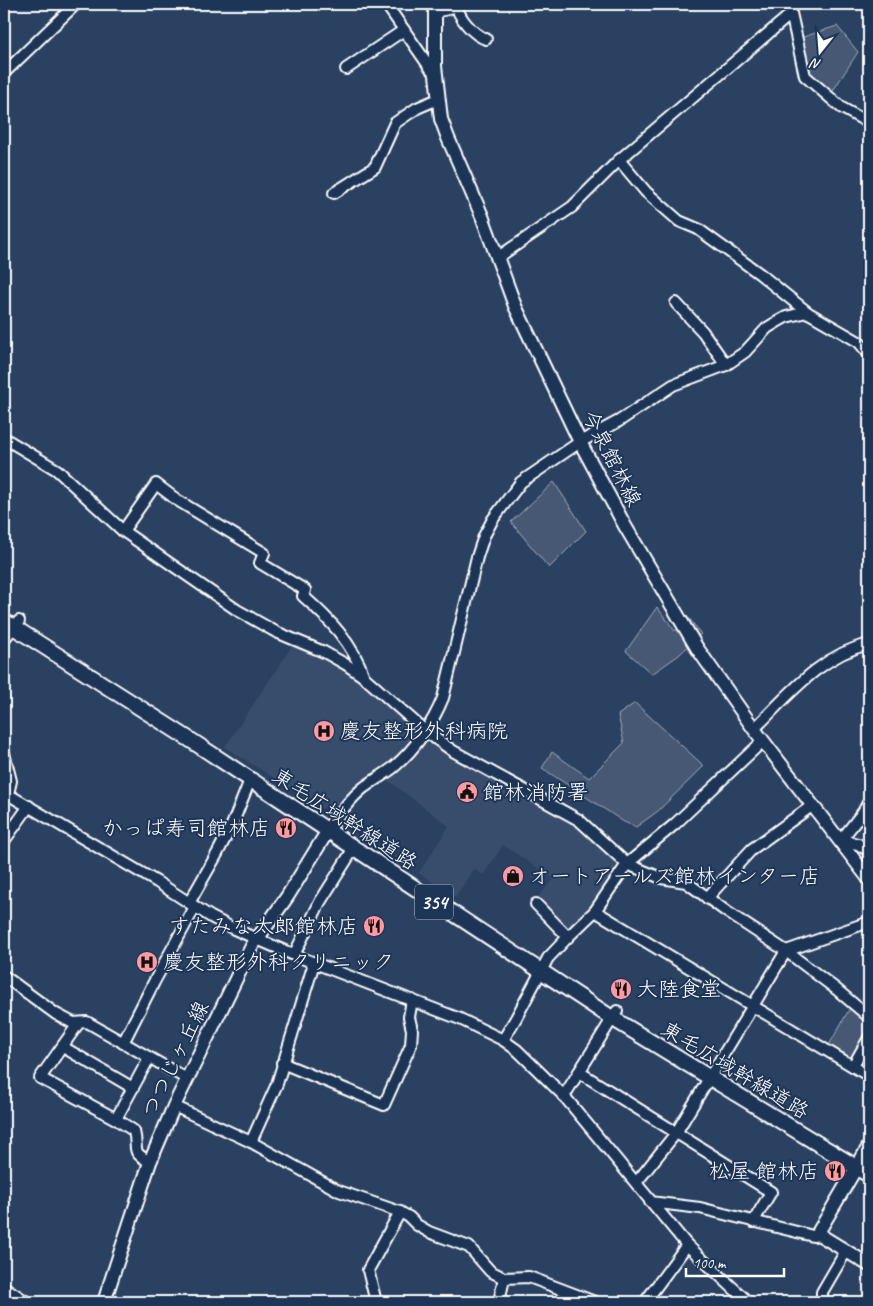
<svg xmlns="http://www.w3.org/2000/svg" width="873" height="1306" viewBox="0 0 873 1306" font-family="Caveat,'Klee One',sans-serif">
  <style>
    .built { fill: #394e6c }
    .green { fill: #465975; stroke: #a2acba }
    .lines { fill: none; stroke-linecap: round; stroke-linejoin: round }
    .minor-casing { stroke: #fff; stroke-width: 14 }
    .major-casing { stroke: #fff; stroke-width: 16 }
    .highway-casing { stroke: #fff; stroke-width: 18 }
    .minor { stroke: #1d3557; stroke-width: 10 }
    .major { stroke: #1d3557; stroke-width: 12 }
    .highway { stroke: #1d3557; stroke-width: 14 }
    .labels { text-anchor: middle; stroke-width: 4; stroke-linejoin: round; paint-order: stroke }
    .shield { fill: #1d3557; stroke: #bbc2cd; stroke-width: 1 }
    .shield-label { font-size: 20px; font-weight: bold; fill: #fff }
    .street-label { font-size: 21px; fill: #fff; stroke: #1d3557 }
    .poi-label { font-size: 21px; fill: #fff; stroke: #1d3557; text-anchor: start }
  </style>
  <rect width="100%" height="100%" fill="#2a4161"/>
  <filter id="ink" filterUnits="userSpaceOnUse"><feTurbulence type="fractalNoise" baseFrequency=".02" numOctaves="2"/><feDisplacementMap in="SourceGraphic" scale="10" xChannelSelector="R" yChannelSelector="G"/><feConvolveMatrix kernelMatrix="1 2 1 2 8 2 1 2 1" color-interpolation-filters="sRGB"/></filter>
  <g filter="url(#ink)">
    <g class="built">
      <polygon points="292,646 318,655 345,670 413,727 414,736 403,749 393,759 352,788 333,807 321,808 225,747"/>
      <polygon points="424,744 432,744 461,762 554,810 575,824 596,842 616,864 616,870 587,912 566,929 536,899 554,879 503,845 483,875 474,869 455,897 419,873 449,826 386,779 407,764"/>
    </g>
    <g class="green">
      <polygon points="837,26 858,52 829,97 808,74 800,38"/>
      <polygon points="554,482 586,531 549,568 511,522"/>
      <polygon points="657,607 675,631 689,618 701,634 679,655 652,674 626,651"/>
      <polygon points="635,703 704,766 658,811 636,827 624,822 542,768 552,752 589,778 624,743 618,715"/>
      <polygon points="851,1006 869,1019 869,1038 854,1064 828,1047"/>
    </g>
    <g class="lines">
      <g class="minor-casing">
        <g id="minor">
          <polyline points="386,4 431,69 436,73"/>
          <path d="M 457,4 C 457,17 474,35 486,39"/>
          <polyline points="789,4 805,76 842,108 869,123"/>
          <polyline points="434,12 448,9 458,4"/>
          <polyline points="346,69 404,30"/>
          <polyline points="4,73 76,4"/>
          <polyline points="619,160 646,192 679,221 698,229 760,274 807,312 859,342 869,354"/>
          <polyline points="334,193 375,167 395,123 417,108 438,99"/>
          <polyline points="497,258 572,207 619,160 791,14"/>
          <polyline points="676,303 703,332 726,365"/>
          <polyline points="4,438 57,470 123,531 237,610 276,632 324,652 347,665 364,677 425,731 453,751 579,820 627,864 661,878 686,882 727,912 786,951 836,989 869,1017"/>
          <path d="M 123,531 L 156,484 L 177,500 L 264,553 L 260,563 L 305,590 L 303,596 C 329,619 353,643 364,677"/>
          <polyline points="4,639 19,621"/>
          <path d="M 754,729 C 788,696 820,655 869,644"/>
          <polyline points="4,753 11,781 8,794"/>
          <polyline points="4,792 157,882 211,917 234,929 294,955 460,1019 503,1040 517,1050 564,1096 687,1245 748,1302"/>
          <path d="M 332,824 C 341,811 350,799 362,789 C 372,781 384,775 394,767 C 415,749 433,723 443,698 L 477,557 L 484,536 L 493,519 L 521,482 L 580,442 L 619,421 L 673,385 L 726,365 L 745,352 L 767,328 L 777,322 L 786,317 L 807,312"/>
          <polyline points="841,840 863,812 869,801"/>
          <polyline points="4,841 29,806"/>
          <polyline points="844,845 849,842 858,844 869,851"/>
          <polyline points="707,898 752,849 813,805"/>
          <polyline points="189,903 217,854 232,825 250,780"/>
          <polyline points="536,904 568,937"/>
          <polyline points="595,911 869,1076"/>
          <polyline points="294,955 320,902 354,848"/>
          <polyline points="4,976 56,1014 73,1023 87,1022 187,1079"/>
          <path d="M 78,1024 L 40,1078 L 116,1119 L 134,1131 C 139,1151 129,1150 150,1162"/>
          <polyline points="503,1040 516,1018 548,958 568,937 595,911 627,864 675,824 763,741"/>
          <polyline points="123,1043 154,982 195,907"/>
          <polyline points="63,1047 133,1088"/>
          <polyline points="282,1063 384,1105 411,1045 412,1030 409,1017 412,1000"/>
          <polyline points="853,1066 869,1038"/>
          <polyline points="579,1072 617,1011"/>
          <polyline points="564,1096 579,1072 771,1192 753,1222"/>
          <polyline points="174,1106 251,1142 339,1191 400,1212 409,1217 417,1225 429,1232 469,1247 490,1271 504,1278 529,1277 595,1302"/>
          <polyline points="116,1119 149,1058"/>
          <polyline points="251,1142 277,1084 314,963"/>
          <polyline points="636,1183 676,1133 786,951 869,922"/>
          <polyline points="650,1202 700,1208 813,1236 820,1235"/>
          <polyline points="4,1287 27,1302"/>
          <polyline points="376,1302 368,1270 400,1212"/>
          <polyline points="499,1302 504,1278"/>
          <polyline points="645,1302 687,1245"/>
          <polyline points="822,1302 822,1292 846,1251"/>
        </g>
      </g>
      <g class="major-casing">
        <g id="major">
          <polyline points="435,4 435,66 441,119 448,138 482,216 515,306 580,442 625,526 697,648 754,729 869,879"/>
          <polyline points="869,1146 819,1231 820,1235 869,1265"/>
          <polyline points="104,1302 150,1162 174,1106 252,946 287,897 332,824"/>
        </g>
      </g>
      <g class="highway-casing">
        <polyline id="highway" points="4,621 192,741 612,1018 869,1175"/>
      </g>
      <use href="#minor" class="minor"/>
      <use href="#major" class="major"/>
      <use href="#highway" class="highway"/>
    </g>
  </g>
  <defs>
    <g id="hospital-disc" transform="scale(1.125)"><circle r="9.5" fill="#ff9aa2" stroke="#1d3557"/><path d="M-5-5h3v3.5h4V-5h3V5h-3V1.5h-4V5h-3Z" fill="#111"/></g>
    <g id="civic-disc" transform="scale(1.125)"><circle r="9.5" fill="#ff9aa2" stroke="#1d3557"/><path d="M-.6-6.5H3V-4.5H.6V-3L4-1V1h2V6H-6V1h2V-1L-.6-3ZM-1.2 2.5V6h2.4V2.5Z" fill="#111"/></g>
    <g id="restaurant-disc" transform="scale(1.125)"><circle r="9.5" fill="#ff9aa2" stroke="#1d3557"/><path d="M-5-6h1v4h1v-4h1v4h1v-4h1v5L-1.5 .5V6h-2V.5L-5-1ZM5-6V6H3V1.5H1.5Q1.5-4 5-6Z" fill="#111"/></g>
    <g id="shop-disc" transform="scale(1.125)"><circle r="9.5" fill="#ff9aa2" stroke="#1d3557"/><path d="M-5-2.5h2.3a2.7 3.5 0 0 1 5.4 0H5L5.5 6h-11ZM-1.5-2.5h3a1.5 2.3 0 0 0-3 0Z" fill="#111"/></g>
  </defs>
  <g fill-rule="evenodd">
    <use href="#hospital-disc" x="324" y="731"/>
    <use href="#civic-disc" x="467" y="792"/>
    <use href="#restaurant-disc" x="286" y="828"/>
    <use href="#shop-disc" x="513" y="876"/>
    <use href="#restaurant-disc" x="374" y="926"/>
    <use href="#hospital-disc" x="147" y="962"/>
    <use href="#restaurant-disc" x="621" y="989"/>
    <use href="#restaurant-disc" x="835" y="1171"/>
  </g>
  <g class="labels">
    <rect class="shield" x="415" y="884.5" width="38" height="35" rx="4"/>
    <g class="shield-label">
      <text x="434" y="909">354</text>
    </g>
    <g class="street-label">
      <text transform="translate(612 458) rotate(63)" y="7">今泉館林線</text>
      <text transform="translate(345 819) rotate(33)" y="7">東毛広域幹線道路</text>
      <text transform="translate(175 1059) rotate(-64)" y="7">つつじヶ丘線</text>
      <text transform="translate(735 1070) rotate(31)" y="7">東毛広域幹線道路</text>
    </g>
    <g class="poi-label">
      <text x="340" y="738">慶友整形外科病院</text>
      <text x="483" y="799">館林消防署</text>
      <text x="270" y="835" text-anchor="end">かっぱ寿司館林店</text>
      <text x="529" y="883">オートアールズ館林インター店</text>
      <text x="358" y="933" text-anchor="end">すたみな太郎館林店</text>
      <text x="163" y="969">慶友整形外科クリニック</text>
      <text x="637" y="996">大陸食堂</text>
      <text x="819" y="1178" text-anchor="end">松屋 館林店</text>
    </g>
  </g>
  <rect width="873" height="1306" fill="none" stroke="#1d3557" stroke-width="20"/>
  <rect x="10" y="10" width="853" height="1286" fill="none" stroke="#fff" stroke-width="2" filter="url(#ink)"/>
  <g transform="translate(820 52) rotate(197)" stroke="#1d3557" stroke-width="4" paint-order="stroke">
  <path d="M0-4L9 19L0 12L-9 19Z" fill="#ffffff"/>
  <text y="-8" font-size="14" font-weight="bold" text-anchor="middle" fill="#ffffff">N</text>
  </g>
  <path d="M686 1268v8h98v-8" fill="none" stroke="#ffffff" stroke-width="2.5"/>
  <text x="693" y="1268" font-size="15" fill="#ffffff" stroke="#1d3557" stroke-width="4" paint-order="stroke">100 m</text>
</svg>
